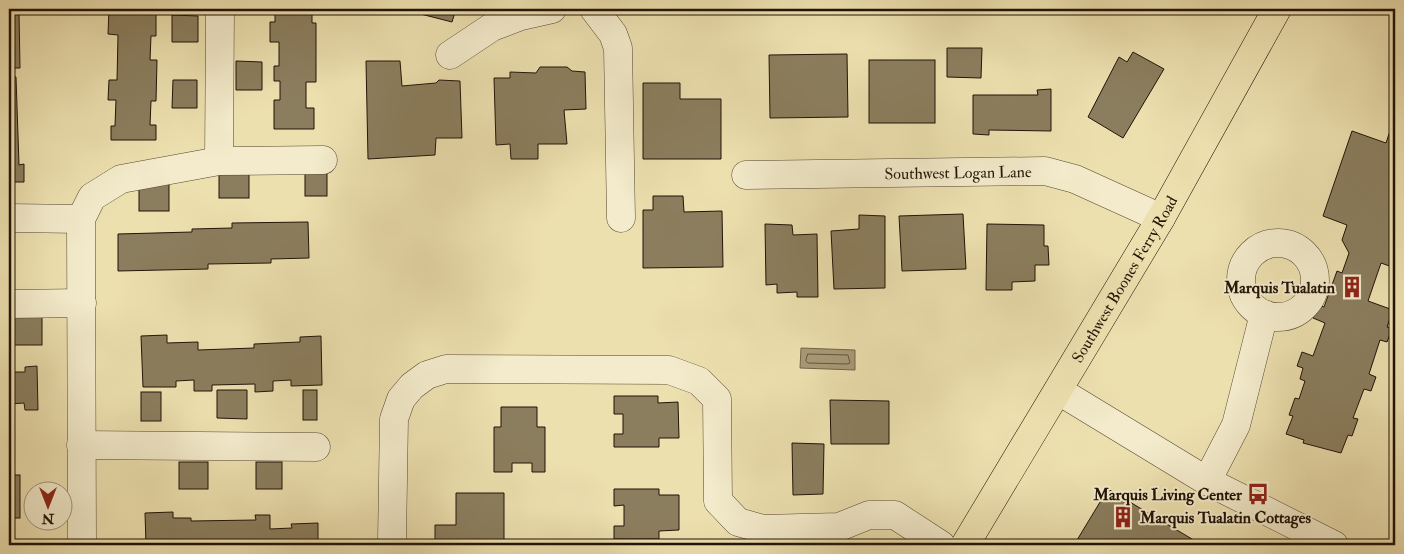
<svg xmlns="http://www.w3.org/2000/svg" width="1404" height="554" viewBox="0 0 1404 554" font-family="'IM FELL Double Pica',serif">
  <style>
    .water { fill: #a89a76; stroke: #72644a }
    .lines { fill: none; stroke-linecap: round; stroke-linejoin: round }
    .shore { stroke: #64563e; stroke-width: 1 }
    .building { fill: #8b7e5e; stroke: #211307 }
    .minor-casing { stroke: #544631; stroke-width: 29 }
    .major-casing { stroke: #211307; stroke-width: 29 }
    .minor { stroke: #f3ebcb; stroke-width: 28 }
    .major { stroke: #ede0af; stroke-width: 28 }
    .labels { text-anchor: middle; stroke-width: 4; stroke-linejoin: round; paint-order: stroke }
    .street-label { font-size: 16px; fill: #211307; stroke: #f3ebcb }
    .poi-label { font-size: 16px; font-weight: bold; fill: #211307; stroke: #f3ebcb; text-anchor: end }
  </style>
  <rect width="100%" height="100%" fill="#ede0af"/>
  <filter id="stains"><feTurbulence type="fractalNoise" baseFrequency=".004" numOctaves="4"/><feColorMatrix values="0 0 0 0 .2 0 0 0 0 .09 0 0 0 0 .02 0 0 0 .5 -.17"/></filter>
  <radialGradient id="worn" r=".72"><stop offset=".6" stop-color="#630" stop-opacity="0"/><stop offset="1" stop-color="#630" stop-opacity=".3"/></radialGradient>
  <polygon class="water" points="801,348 855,350 855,370 800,368"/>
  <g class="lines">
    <polygon class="shore" points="808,354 848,355 850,363 847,364 808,363 806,361"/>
  </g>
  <g class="building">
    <polygon points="9,9 25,9 26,13 19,13 20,68 9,68 9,77 16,77 19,165 24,164 24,182 9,182"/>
    <polygon points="109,9 156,9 156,36 151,36 150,60 157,60 156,101 151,101 150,125 156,125 156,140 111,140 111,126 115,126 116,100 108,100 109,80 117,80 118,35 108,34"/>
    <polygon points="275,9 312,9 312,23 316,23 316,82 306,82 306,108 314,108 314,129 274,129 274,100 280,100 280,81 274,81 274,66 279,66 279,42 270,42 270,22 275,22"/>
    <polygon points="401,9 456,9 452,22"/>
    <rect x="923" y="9" width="30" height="2"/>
    <polygon points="172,15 198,16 198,42 172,42"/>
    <polygon points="947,48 982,48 981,78 947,77"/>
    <polygon points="1133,52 1164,69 1123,138 1088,117 1119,57 1127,62"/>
    <polygon points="847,54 848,117 770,118 769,55"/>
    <rect x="869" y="60" width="66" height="63"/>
    <polygon points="236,61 262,62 262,90 236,90"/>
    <polygon points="366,61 400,61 402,86 436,83 439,80 460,81 462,138 436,138 435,155 368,159"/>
    <polygon points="540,67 567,67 572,71 585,72 586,109 564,110 567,144 538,144 538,159 511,159 510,144 496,145 494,78 510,78 510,72 536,73"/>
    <polygon points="173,80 197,80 197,108 172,108"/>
    <polygon points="643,83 680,83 680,99 721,99 721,159 643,159"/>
    <polygon points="1051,89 1051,131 989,130 989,135 973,134 973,95 1038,95 1037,90"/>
    <polygon points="1395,116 1395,268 1381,263 1368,301 1393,310 1387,327 1392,329 1387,342 1380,340 1369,374 1376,377 1371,391 1364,389 1353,418 1358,419 1352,436 1348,435 1341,453 1303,443 1304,440 1286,434 1293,416 1289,415 1295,398 1299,399 1305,381 1300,379 1303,368 1297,366 1302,352 1313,356 1325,323 1313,318 1318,305 1324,307 1337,271 1342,273 1349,253 1342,240 1347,225 1323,216 1352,131 1386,143"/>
    <rect x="219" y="169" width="30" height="29"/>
    <rect x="305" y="173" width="22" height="23"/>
    <rect x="139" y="183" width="30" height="28"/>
    <polygon points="653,196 683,196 684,212 722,211 723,267 643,268 643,210 653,210"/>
    <polygon points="963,214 966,269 902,271 899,216"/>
    <polygon points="859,215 885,216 885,288 834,289 831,231 859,229"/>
    <polygon points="308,222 309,258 271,259 271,263 208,264 208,269 118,271 118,234 192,232 192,229 232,228 232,223"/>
    <polygon points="765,224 792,225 793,235 817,234 818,297 797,297 797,292 777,293 777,284 766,285"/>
    <polygon points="987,224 1044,225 1044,246 1048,246 1049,265 1035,265 1035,281 1012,282 1012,290 986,290"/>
    <rect x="9" y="317" width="33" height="28"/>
    <polygon points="167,335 167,343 198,342 198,350 254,348 254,344 300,342 300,337 321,336 322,385 291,386 291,380 273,381 273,391 255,392 255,384 212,385 212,391 194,391 194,380 176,381 176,387 143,387 141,336"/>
    <polygon points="37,366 38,410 25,410 24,403 9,404 9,372 25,372 25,367"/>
    <polygon points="217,390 247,390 247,419 217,418"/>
    <rect x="303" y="390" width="14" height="30"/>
    <rect x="141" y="392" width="20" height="29"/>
    <polygon points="614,396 658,396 658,403 678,402 679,438 659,438 659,447 614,447 614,434 623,434 623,414 614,414"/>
    <polygon points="830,400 889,401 889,444 831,444"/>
    <polygon points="501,407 537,407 537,427 545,427 545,472 532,472 532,463 512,463 512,472 494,472 494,427 501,427"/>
    <polygon points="792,443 824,444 823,494 793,495"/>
    <rect x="179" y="462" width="29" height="27"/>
    <rect x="256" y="462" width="26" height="27"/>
    <rect x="9" y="475" width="11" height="43"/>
    <polygon points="614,489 659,489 659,495 679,495 679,530 659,531 659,539 614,539 614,526 624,526 624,505 614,506"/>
    <polygon points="1108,489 1202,545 1074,545"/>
    <polygon points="456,493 504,493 504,545 435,545 435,525 456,525"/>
    <polygon points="173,512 173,518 191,518 191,521 256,520 255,515 270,515 270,529 292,528 291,524 318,523 318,545 146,545 145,513"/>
  </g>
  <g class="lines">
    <g class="minor-casing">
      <g id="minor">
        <polyline points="594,9 613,34 618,48 621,218"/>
        <polyline points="450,55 492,27 521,16 552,9"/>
        <polyline points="219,161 220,9"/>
        <path id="s1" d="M 746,175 L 1045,171 L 1075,179 L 1161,218"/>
        <polyline points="9,218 81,219"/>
        <circle cx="1278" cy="280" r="37"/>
        <polyline points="9,304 82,303"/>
        <polyline points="1059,391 1207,481 1334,545"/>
        <polyline points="81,445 316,447"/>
        <polyline points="1207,481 1236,425 1264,314"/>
        <polyline points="392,541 394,419 401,399 412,386 427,375 446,369 669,370 699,381 717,399 718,501 738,522 763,529 839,527 869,515 895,515 941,545"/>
        <polyline points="82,545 81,219 92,197 121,179 219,161 323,160"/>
      </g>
    </g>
    <g class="major-casing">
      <g id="major">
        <path id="s2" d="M 965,545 L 1161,218 L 1277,9"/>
      </g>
    </g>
    <use href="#minor" class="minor"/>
    <use href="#major" class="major"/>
  </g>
  <defs>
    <g id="building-bare" transform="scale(1.725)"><path d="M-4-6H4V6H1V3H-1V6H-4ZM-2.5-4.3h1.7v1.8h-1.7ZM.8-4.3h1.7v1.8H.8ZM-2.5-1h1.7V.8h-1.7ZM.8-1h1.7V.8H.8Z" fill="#8f2418" stroke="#f3ebcb" stroke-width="2.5" paint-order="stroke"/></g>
    <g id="bus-bare" transform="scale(1.725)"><path d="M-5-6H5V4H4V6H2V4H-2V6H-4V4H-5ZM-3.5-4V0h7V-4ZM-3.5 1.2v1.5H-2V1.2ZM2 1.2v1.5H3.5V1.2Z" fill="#8f2418" stroke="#f3ebcb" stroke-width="2.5" paint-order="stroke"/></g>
  </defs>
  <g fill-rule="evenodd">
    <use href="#building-bare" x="1352" y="287"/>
    <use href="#bus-bare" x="1258" y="494"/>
    <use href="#building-bare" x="1123" y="517"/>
  </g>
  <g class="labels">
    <g class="street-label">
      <text dy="6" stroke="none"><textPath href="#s1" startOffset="212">Southwest Logan Lane</textPath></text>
      <text dy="6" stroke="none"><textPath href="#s2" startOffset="310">Southwest Boones Ferry Road</textPath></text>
    </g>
    <g class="poi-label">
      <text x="1335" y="293">Marquis Tualatin</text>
      <text x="1242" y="500">Marquis Living Center</text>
      <text x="1140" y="523" text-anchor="start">Marquis Tualatin Cottages</text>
    </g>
  </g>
  <rect width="1404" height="554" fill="none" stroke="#ede0af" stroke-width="30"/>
  <rect x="10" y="10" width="1384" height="534" fill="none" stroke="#211307" stroke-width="2.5"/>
  <rect x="15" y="15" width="1374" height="524" fill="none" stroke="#211307"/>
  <g transform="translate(48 506) rotate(180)"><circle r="24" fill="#f3ebcb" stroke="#9f957d"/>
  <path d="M0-4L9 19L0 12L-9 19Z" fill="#8f2418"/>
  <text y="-8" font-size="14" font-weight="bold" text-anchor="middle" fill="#211307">N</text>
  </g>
  <rect width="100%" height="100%" filter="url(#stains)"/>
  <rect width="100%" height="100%" fill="url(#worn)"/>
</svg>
